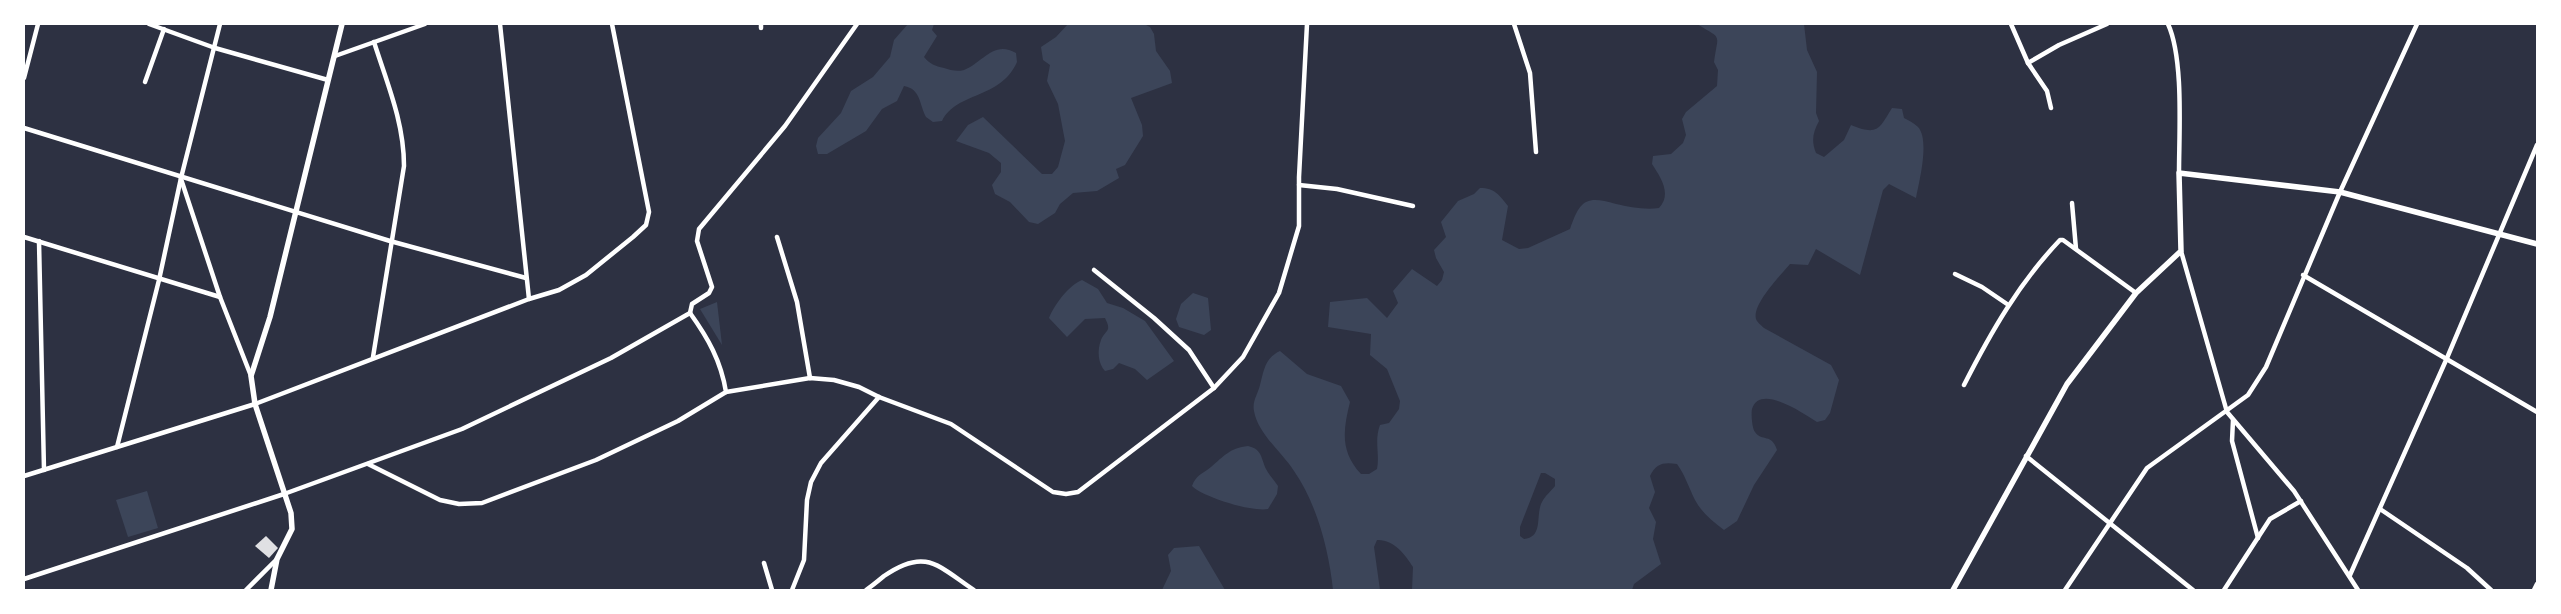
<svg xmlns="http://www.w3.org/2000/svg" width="2561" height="614" viewBox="0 0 2561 614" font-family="Overpass,sans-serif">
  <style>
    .green { fill: #3c4559; fill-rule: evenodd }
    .building { fill: #e0e0e3 }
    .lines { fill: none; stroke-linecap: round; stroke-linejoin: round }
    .minor { stroke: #fff; stroke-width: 4.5 }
    .tertiary { stroke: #fff; stroke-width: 5.5 }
  </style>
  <rect width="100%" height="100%" fill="#2d3142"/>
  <g class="green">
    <path d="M 908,24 L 934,24 L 932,30 L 937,36 L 924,57 C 930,64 935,66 944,68 C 950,70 957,72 964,70 C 983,63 993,40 1016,53 L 1017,62 C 1000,100 957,91 942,121 L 933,122 L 926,117 C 919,104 921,89 904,86 L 897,101 L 882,109 L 866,131 L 827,154 L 818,154 L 816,146 L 818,138 L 841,113 L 851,91 L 873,77 L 890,57 L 894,40 Z"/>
    <polygon points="1068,24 1144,24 1150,27 1154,34 1156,51 1170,71 1172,83 1131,98 1142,125 1143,136 1125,165 1116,169 1119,178 1097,191 1073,193 1060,204 1055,213 1038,224 1029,222 1010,202 995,194 992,185 1001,172 1001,163 989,153 956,141 968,125 983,117 1042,174 1052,174 1058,167 1065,141 1058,104 1047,81 1050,65 1043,60 1041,47 1056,37"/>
    <path d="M 1697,24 L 1804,24 L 1807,50 L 1817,72 L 1816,113 L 1819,121 C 1813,132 1811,141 1816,153 L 1824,157 L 1844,140 L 1851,125 C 1878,136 1879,129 1892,108 L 1902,109 L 1904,118 C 1908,120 1914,123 1918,127 C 1930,140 1919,182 1916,198 L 1889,184 L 1883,190 L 1860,275 L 1816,249 L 1808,265 L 1790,264 C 1781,275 1752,304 1756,319 C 1757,322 1762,326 1764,328 L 1831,365 L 1839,380 L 1830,413 L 1825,420 L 1817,422 C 1804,414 1760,383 1752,409 C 1751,414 1752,428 1755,432 C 1762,442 1772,433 1777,450 L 1754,485 L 1737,521 L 1724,530 C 1712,521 1702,513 1695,500 C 1689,488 1685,475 1677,464 C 1664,462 1656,463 1650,476 L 1655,492 L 1649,508 L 1656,522 L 1653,539 L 1661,564 L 1634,584 L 1632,590 L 1412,590 L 1413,567 C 1405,554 1393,539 1377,540 L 1374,547 L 1380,590 L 1333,590 C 1329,551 1317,504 1294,471 C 1282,452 1258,434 1254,411 C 1252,401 1258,394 1260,385 C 1264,370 1265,358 1280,351 L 1307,374 L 1341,386 L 1350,402 C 1343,430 1340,452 1361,474 L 1369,474 L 1377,469 C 1380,454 1374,441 1380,425 L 1389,423 L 1399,409 L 1400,401 L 1387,369 L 1370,355 L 1371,334 L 1328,327 L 1330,302 L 1367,298 L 1387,318 L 1398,303 L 1393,291 L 1412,269 L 1437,286 L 1442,280 L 1444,272 L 1436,258 L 1434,250 L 1446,237 L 1441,222 L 1458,201 L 1474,194 L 1480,188 C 1495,188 1499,195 1508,206 L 1502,240 L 1519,249 L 1528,248 L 1570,229 C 1580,200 1586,195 1616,204 C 1629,207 1645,210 1659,208 C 1672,194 1661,178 1652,164 L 1653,156 L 1671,154 L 1683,143 L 1686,135 L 1682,119 L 1686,112 L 1717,86 L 1718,70 L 1714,62 C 1718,32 1723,40 1697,24 ZM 1541,473 L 1545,473 L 1555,479 L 1555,486 C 1551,491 1545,496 1542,502 C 1535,515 1544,537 1524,539 L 1520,536 L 1520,527 Z"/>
    <path d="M 1082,280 L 1098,289 L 1107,303 L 1123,308 L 1145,321 L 1174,361 L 1147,380 L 1135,369 L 1119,363 L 1113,369 L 1105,371 C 1098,364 1097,350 1101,340 C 1106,329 1112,332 1105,318 L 1085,319 L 1067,337 L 1049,318 C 1055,304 1068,286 1082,280 Z"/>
    <polygon points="1193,293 1208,298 1211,330 1204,335 1179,327 1176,319 1181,304"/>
    <polygon points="717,302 722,345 700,309"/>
    <path d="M 1248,446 C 1262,449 1261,458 1266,469 C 1269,475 1274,480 1278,486 L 1277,494 L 1268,509 C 1251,512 1203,497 1192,486 C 1196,475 1202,474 1211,467 C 1224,456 1230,448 1248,446 Z"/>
    <polygon points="147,491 158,528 128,537 116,500"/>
    <polygon points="1199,546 1225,590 1162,590 1171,571 1168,555 1174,548"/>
  </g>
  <polygon class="building" points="266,536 278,548 269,558 255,546"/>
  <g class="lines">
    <g class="minor">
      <polyline points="149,24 215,48 328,80"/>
      <polyline points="500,24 529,299"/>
      <polyline points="761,24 761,28"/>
      <polyline points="1514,24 1530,73 1536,152"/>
      <polyline points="2011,24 2028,63 2047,91 2051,108"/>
      <path d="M 2168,24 C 2184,59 2179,133 2179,173"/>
      <polyline points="335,56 425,24"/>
      <polyline points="2028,63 2059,45 2107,24"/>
      <polyline points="24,78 38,24"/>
      <polyline points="145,82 164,29"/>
      <polyline points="24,128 390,241 526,278"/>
      <polyline points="181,179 220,297 251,376"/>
      <polyline points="1299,185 1337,189 1413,206"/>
      <polyline points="2072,203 2076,249"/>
      <polyline points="24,237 220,297"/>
      <polyline points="777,237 797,302 810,378"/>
      <polyline points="39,241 44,470"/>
      <polyline points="2181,251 2227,412 2294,491 2358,590"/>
      <polyline points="1094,270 1154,318 1189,350 1214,388"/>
      <polyline points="1955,274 1982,287 2007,304"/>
      <polyline points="2303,275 2537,412"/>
      <polyline points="690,313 692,304 709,293 712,287 697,241 699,229 785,126 857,24"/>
      <path d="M 373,357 L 404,166 C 404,122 387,83 374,42"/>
      <path d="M 1964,385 C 1991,332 2019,283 2060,240 L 2063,240 L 2136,293"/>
      <polyline points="726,392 810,378 834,380 859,387 879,397 951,424 1053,492 1066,494 1078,492 1214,388 1243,357 1279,293 1299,226 1299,177 1307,24"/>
      <polyline points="2233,420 2232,441 2258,538"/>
      <polyline points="117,447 159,280 181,178 220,24"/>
      <polyline points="2026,456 2193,590"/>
      <path d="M 368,464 L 440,500 L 459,504 L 482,503 L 596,460 L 678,421 L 726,392 C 721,361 708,338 690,313"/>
      <polyline points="24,476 255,404 529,299 559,290 586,275 633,237 646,225 649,212 612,24"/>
      <polyline points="2380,509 2467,568 2491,590"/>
      <polyline points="764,563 772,590"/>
      <polyline points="2350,575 2447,358 2537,145"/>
      <polyline points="24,579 284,494 462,429 611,358 690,313"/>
      <polyline points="246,590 277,559"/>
      <polyline points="792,590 804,560 807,500 811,482 821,463 879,397"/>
      <path d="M 866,590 C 872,586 878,581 884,576 C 926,547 938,566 974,590"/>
      <polyline points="2065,590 2147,468 2248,395 2266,367 2340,192 2417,24"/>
      <polyline points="2224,590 2270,519 2301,501"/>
      <polyline points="2534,590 2537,584"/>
    </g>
    <g class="tertiary">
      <polyline points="271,590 277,559 292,529 291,513 255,404 251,376 270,317 342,24"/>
      <polyline points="1953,590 2067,384 2136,293 2181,251 2179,173 2340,192 2537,244"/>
    </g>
  </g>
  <rect width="2561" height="614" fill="none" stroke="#ffffff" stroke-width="50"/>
</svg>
